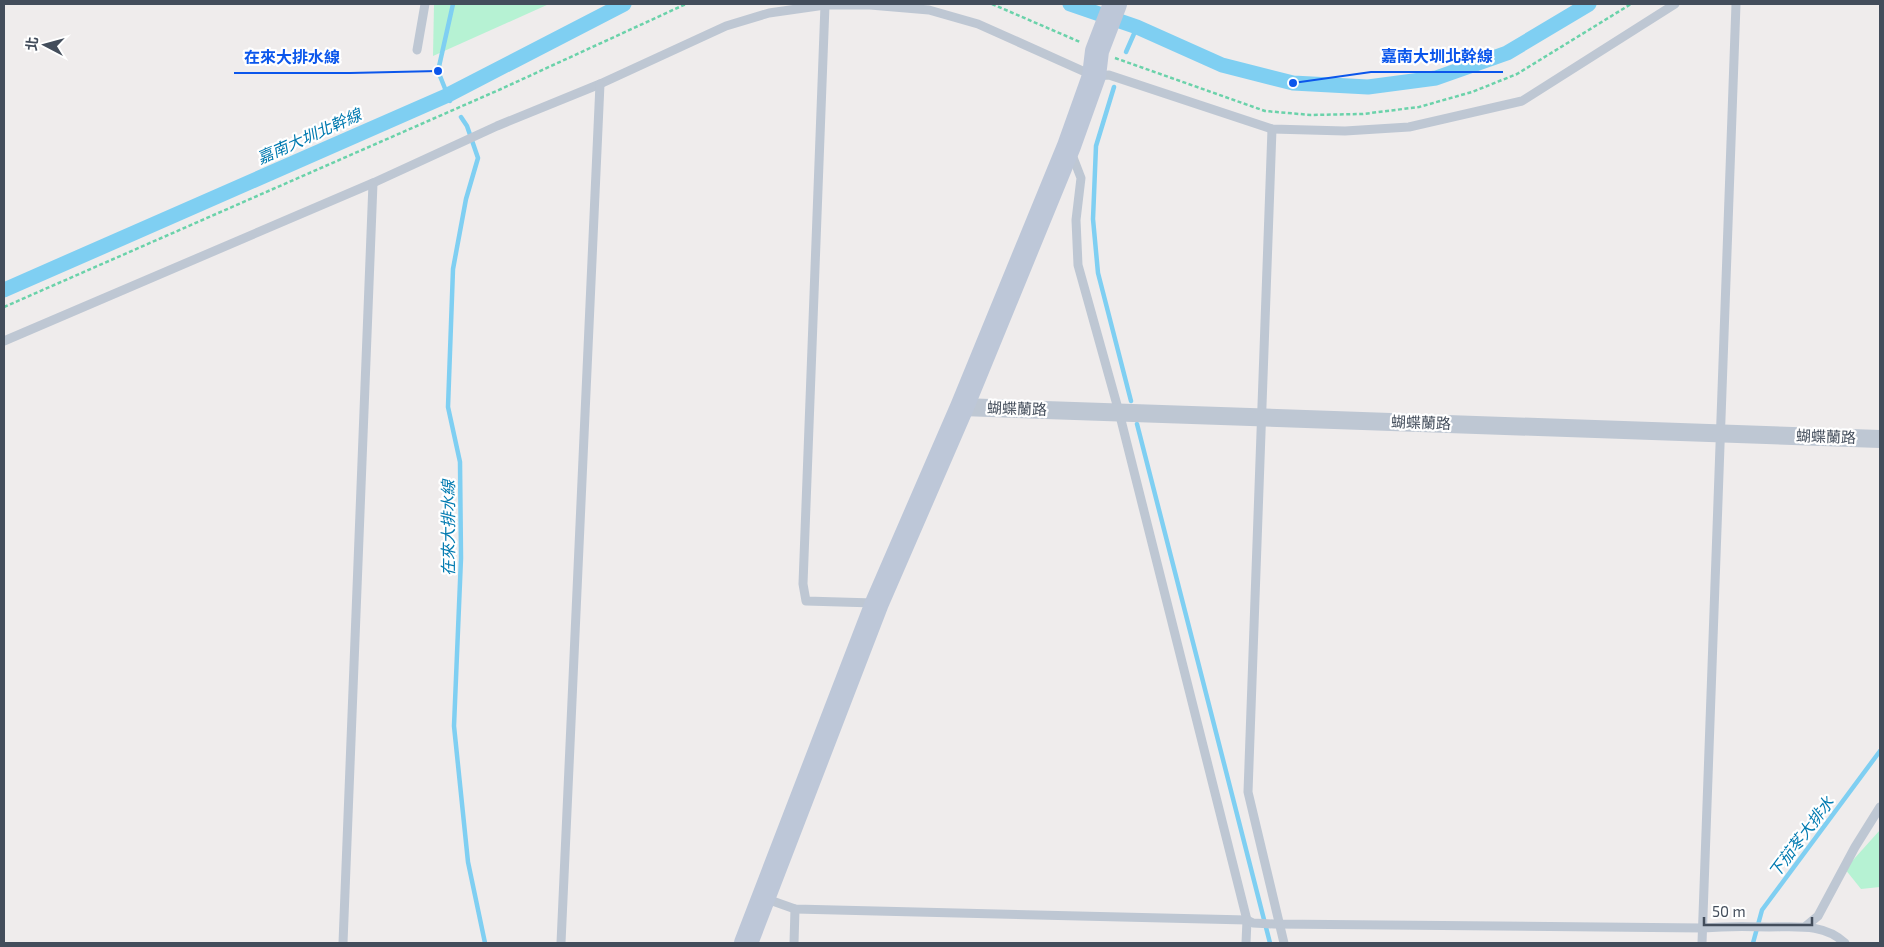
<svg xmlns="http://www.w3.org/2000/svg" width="1884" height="947" viewBox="0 0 1884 947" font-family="'Exo 2','Noto Sans TC',sans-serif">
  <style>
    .green { fill: #b6f2d3 }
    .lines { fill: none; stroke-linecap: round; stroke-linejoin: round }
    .stream { stroke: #7fcff2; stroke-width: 4.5 }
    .canal { stroke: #7fcff2; stroke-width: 15 }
    .path { stroke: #6bd2aa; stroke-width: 2.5; stroke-dasharray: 4 2.5; stroke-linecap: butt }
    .service { stroke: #bec7d3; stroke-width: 9 }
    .minor { stroke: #bec7d3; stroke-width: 18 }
    .secondary { stroke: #bdc7d8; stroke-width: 24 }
    .labels { text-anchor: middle; stroke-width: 4.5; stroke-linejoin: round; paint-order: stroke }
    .street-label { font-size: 15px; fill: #434d5b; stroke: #fff }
    .water-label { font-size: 16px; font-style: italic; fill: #017ab0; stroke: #fff }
    .leader { fill: none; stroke: #0b56eb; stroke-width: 2 }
    .callout-dot { fill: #0b56eb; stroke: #fff; stroke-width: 2 }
    .callout-label { font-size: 16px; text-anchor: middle; font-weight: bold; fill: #0b56eb; stroke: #fff; stroke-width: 4.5; stroke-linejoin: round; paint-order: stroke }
  </style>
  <rect width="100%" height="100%" fill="#efecec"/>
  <g class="green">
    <polygon points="434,4 549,4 433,56"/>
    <polygon points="1880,830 1880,887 1861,889 1845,869"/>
  </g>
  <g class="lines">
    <g class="stream">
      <polyline points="1126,52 1137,27"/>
      <polyline points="1114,87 1096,146 1093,219 1098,273 1131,401"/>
      <polyline points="450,101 438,71 453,4"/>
      <polyline points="461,117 467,126 478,158 466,199 453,269 448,407 460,462 461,558 454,726 468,862 485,943"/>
      <polyline points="1137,424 1270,943"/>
      <polyline points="1753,943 1762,910 1880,751"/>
    </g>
    <g class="canal">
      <polyline points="1070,4 1137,27 1222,65 1293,83 1368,87 1436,78 1507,53 1589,4"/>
      <polyline points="4,290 446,96 624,4"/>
    </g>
    <g class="path">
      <polyline points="992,4 1080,42"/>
      <polyline points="1115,58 1265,111 1311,115 1363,114 1419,107 1472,92 1517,74 1631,4"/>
      <polyline points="4,307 501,89 686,4"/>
    </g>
    <g class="service">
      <polyline points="825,5 803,584 806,601 874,603"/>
      <polyline points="417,50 425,4"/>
      <polyline points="1272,129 1248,792 1284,943"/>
      <polyline points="1071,152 1081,178 1076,220 1078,265 1119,412 1247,920 1246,943"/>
      <polyline points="4,341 373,183 497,126 600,84 726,26 769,13 825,5 870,5 929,10 978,24 1094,76 1109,75 1272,129 1345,131 1409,127 1522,101 1675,4"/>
      <path d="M 764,898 L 795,909 L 1247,920 L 1253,923 L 1274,924 L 1703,928 C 1725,926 1746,926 1769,927 C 1796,927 1824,923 1845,943"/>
      <polyline points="1806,926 1818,916 1855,847 1880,807"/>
      <polyline points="343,943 373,183"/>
      <polyline points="561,943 600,84"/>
      <polyline points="794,943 795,909"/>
      <polyline points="1702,943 1736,4"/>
    </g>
    <polyline class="minor" points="962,407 1880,439"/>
    <polyline class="secondary" points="746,943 877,603 962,407 1069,146 1094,76 1097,51 1115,4"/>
  </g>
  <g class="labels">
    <g class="street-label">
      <text transform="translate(1017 409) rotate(2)" y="5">蝴蝶蘭路</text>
      <text transform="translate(1421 423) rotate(2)" y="5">蝴蝶蘭路</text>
      <text transform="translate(1826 437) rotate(2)" y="5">蝴蝶蘭路</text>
    </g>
    <g class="water-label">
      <text transform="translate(309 136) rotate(-24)" y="6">嘉南大圳北幹線</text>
      <text transform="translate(448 528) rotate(-90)" y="6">在來大排水線</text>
      <text transform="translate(1801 837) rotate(-53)" y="6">下茄苳大排水</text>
    </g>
  </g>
  <path class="leader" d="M1293 83L1371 72H1503M438 71L350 73H234"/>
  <g class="callout-dot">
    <circle cx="1293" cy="83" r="5"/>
    <circle cx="438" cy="71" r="5"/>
  </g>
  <g class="callout-label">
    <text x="1437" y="62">嘉南大圳北幹線</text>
    <text x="292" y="63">在來大排水線</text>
  </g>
  <rect width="1884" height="947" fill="none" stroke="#434d5b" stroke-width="10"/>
  <g transform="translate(45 45) rotate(276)" stroke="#ffffff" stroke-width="4" paint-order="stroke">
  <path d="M0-4L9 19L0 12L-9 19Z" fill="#434d5b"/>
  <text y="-8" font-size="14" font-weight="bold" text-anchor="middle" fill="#434d5b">北</text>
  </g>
  <path d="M1704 917v8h108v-8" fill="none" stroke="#434d5b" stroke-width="2.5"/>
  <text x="1712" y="917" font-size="15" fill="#434d5b" stroke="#ffffff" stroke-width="4" paint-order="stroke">50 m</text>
</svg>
